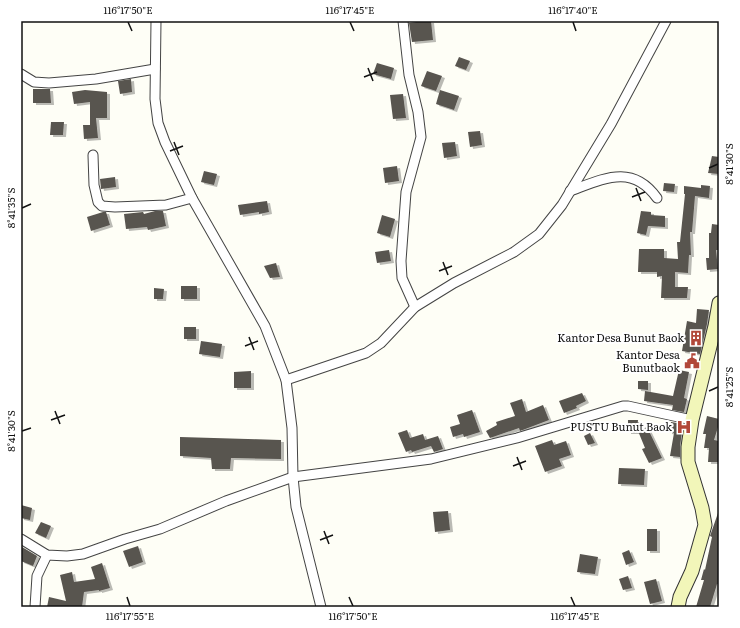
<svg xmlns="http://www.w3.org/2000/svg" width="740" height="628" viewBox="0 0 740 628" font-family="Literata,serif">
  <style>
    .building { fill: #58544f; filter: url(#shadow) }
    .lines { fill: none; stroke-linecap: round; stroke-linejoin: round }
    .street-casing { stroke: #444; stroke-width: 11 }
    .secondary-casing { stroke: #333; stroke-width: 15 }
    .street { stroke: #fff; stroke-width: 9 }
    .secondary { stroke: #f2f6b9; stroke-width: 13 }
    .ticks { fill: none; stroke: #111; stroke-width: 1.5 }
    .labels { text-anchor: middle; stroke-width: 4; stroke-linejoin: round; paint-order: stroke }
    .poi-label { font-size: 11px; fill: #111; stroke: #fff; text-anchor: end }
    .neatline { fill: none; stroke: #111; stroke-width: 1.5 }
    .ticks-label { font-size: 10px; text-anchor: middle; fill: #111 }
  </style>
  <defs>
    <filter id="shadow"><feDropShadow dx="3" dy="2" stdDeviation="0" flood-color="#0004"/></filter>
  </defs>
  <rect width="100%" height="100%" fill="#fefef6"/>
  <g class="building">
    <polygon points="424,21 431,21 433,40 412,42 409,23"/>
    <polygon points="459,57 470,61 466,70 455,66"/>
    <polygon points="377,63 394,68 391,79 373,74"/>
    <polygon points="427,71 442,76 436,91 421,86"/>
    <polygon points="131,79 132,92 120,94 118,81"/>
    <polygon points="33,89 50,89 51,103 33,103"/>
    <polygon points="85,90 107,92 107,118 96,118 98,138 84,139 83,125 90,125 90,102 74,104 72,92"/>
    <polygon points="440,90 459,96 454,110 436,104"/>
    <polygon points="403,94 406,118 393,119 390,95"/>
    <polygon points="51,122 64,122 63,135 50,135"/>
    <polygon points="480,131 482,145 470,147 468,132"/>
    <polygon points="455,142 457,156 444,158 442,143"/>
    <polygon points="712,156 719,157 719,174 708,173"/>
    <polygon points="397,166 399,181 385,183 383,168"/>
    <polygon points="204,171 217,174 214,185 201,182"/>
    <polygon points="115,177 116,187 101,189 100,179"/>
    <polygon points="664,183 675,184 674,192 663,191"/>
    <polygon points="701,185 710,186 709,198 695,196 692,232 690,232 691,255 689,255 688,273 675,272 675,287 688,287 687,298 661,298 662,276 657,277 657,272 638,272 639,249 664,249 664,258 678,259 677,242 680,242 685,194 684,194 684,186 701,188"/>
    <polygon points="267,201 269,212 259,214 259,212 240,215 238,205"/>
    <polygon points="155,211 163,211 166,226 148,230 147,227 126,229 124,214 143,212 144,214"/>
    <polygon points="641,211 651,212 651,215 665,216 665,227 648,226 646,235 637,233"/>
    <polygon points="103,212 106,212 110,225 91,231 87,217"/>
    <polygon points="382,215 395,219 390,237 377,233"/>
    <polygon points="712,224 719,225 719,250 716,250 718,269 707,270 706,258 709,258 709,233 711,233"/>
    <polygon points="389,250 391,261 377,263 375,252"/>
    <polygon points="276,263 280,277 270,278 264,266"/>
    <rect x="181" y="286" width="16" height="13"/>
    <polygon points="154,288 164,289 163,299 154,299"/>
    <polygon points="697,309 709,310 707,324 700,354 682,351 687,321 696,323"/>
    <rect x="184" y="327" width="12" height="12"/>
    <polygon points="201,341 222,344 220,357 199,354"/>
    <polygon points="679,370 689,372 684,398 687,399 684,412 672,410 673,405 644,401 645,391 673,396"/>
    <polygon points="251,371 251,388 234,388 234,372"/>
    <polygon points="638,381 648,381 648,390 638,389"/>
    <polygon points="582,393 586,401 576,406 577,408 564,413 559,401"/>
    <polygon points="522,399 526,412 543,405 549,420 520,431 519,428 490,438 486,431 497,425 496,422 515,416 510,403"/>
    <polygon points="472,410 480,432 464,437 463,434 453,437 450,427 460,424 457,415"/>
    <polygon points="707,416 719,419 719,427 718,427 714,440 719,441 719,462 708,462 709,448 704,448 706,434 703,434"/>
    <polygon points="628,420 638,420 637,432 628,432"/>
    <polygon points="671,422 683,424 680,446 680,457 670,456 674,433 669,432"/>
    <polygon points="647,427 662,458 649,463 642,449 645,448 638,431"/>
    <polygon points="407,430 410,438 423,434 425,440 438,436 443,449 434,452 431,446 412,452 411,450 406,452 398,433"/>
    <polygon points="590,433 595,443 588,445 584,436"/>
    <polygon points="180,437 281,440 281,459 231,458 230,469 212,469 211,458 180,456"/>
    <polygon points="552,440 554,445 566,441 571,455 559,459 562,466 545,472 535,446"/>
    <polygon points="619,468 645,469 644,485 618,484"/>
    <polygon points="21,505 32,508 30,520 21,518"/>
    <polygon points="448,511 450,530 435,532 433,512"/>
    <polygon points="718,513 719,585 717,584 710,607 696,607 704,580 701,580 704,569 705,570 712,537 710,536"/>
    <polygon points="41,522 51,526 46,538 35,533"/>
    <rect x="647" y="529" width="10" height="22"/>
    <polygon points="138,546 143,562 129,567 123,551"/>
    <polygon points="22,547 37,556 33,566 21,561 21,551"/>
    <polygon points="629,550 634,562 626,565 622,553"/>
    <polygon points="580,554 598,557 595,574 577,572"/>
    <polygon points="102,563 110,588 99,591 99,590 84,592 82,607 47,607 49,597 66,601 60,575 72,572 74,582 95,579 91,567"/>
    <polygon points="628,576 632,588 623,590 619,579"/>
    <polygon points="656,579 662,601 650,604 644,582"/>
  </g>
  <g class="lines">
    <g class="street-casing">
      <g id="street">
        <polyline points="156,21 155,99 158,123 165,142 192,198 265,326 286,380 292,428 293,477 296,507 321,607"/>
        <polyline points="403,21 409,75 418,112 421,137 406,192 401,261 402,278 415,307"/>
        <polyline points="21,74 34,82 49,83 96,79 155,69"/>
        <polyline points="93,155 94,185 98,202 102,206 115,207 166,205 192,198"/>
        <path d="M 570,191 C 603,179 632,163 657,198"/>
        <polyline points="286,380 366,353 381,343 415,307 454,283 514,252 539,234 562,205 611,124 666,21"/>
        <polyline points="21,539 47,555 67,556 83,554 125,539 160,529 226,501 293,477 431,459 517,438 623,406 628,406 692,420"/>
        <polyline points="35,607 37,576 47,555"/>
      </g>
    </g>
    <g class="secondary-casing">
      <polyline id="secondary" points="678,607 680,597 692,571 705,525 702,508 688,462 688,447 692,420 715,326 719,303"/>
    </g>
    <use href="#street" class="street"/>
    <use href="#secondary" class="secondary"/>
  </g>
  <path class="ticks" d="M 128,22 L 132,31M 350,22 L 354,31M 573,22 L 576,31M 368,68 L 373,81M 364,77 L 377,72M 174,142 L 179,155M 170,151 L 183,146M 709,168 L 718,164M 636,188 L 641,201M 632,197 L 645,192M 22,208 L 31,204M 443,262 L 448,275M 439,271 L 452,266M 249,337 L 254,350M 245,346 L 258,341M 709,391 L 718,387M 55,411 L 60,424M 51,420 L 65,415M 22,431 L 31,428M 517,457 L 522,470M 513,466 L 526,461M 324,531 L 329,544M 320,540 L 333,535M 127,597 L 130,606M 349,597 L 353,606M 571,597 L 575,606"/>
  <defs>
    <g id="building-bare" transform="scale(1.2)"><path d="M-4-6H4V6H1V3H-1V6H-4ZM-2.5-4.3h1.7v1.8h-1.7ZM.8-4.3h1.7v1.8H.8ZM-2.5-1h1.7V.8h-1.7ZM.8-1h1.7V.8H.8Z" fill="#b14739" stroke="#fff" stroke-width="2.5" paint-order="stroke"/></g>
    <g id="civic-bare" transform="scale(1.2)"><path d="M-.6-6.5H3V-4.5H.6V-3L4-1V1h2V6H-6V1h2V-1L-.6-3ZM-1.2 2.5V6h2.4V2.5Z" fill="#b14739" stroke="#fff" stroke-width="2.5" paint-order="stroke"/></g>
    <g id="hospital-bare" transform="scale(1.2)"><path d="M-5-5h3v3.5h4V-5h3V5h-3V1.5h-4V5h-3Z" fill="#b14739" stroke="#fff" stroke-width="2.5" paint-order="stroke"/></g>
  </defs>
  <g fill-rule="evenodd">
    <use href="#building-bare" x="696" y="338"/>
    <use href="#civic-bare" x="692" y="361"/>
    <use href="#hospital-bare" x="684" y="427"/>
  </g>
  <g class="labels">
    <g class="poi-label">
      <text x="684" y="342">Kantor Desa Bunut Baok</text>
      <text x="680" y="359">Kantor Desa<tspan x="680" dy="13">Bunutbaok</tspan></text>
      <text x="672" y="431">PUSTU Bunut Baok</text>
    </g>
  </g>
  <rect width="740" height="628" fill="none" stroke="#ffffff" stroke-width="44"/>
  <rect x="22" y="22" width="696" height="584" class="neatline"/>
  <g class="ticks-label">
    <text x="128" y="14">116°17'50"E</text>
    <text x="350" y="14">116°17'45"E</text>
    <text x="573" y="14">116°17'40"E</text>
    <text transform="translate(729 164) rotate(-90)" y="4">8°41'30"S</text>
    <text transform="translate(11 208) rotate(-90)" y="4">8°41'35"S</text>
    <text transform="translate(729 387) rotate(-90)" y="4">8°41'25"S</text>
    <text transform="translate(11 431) rotate(-90)" y="4">8°41'30"S</text>
    <text x="130" y="620">116°17'55"E</text>
    <text x="353" y="620">116°17'50"E</text>
    <text x="575" y="620">116°17'45"E</text>
  </g>
</svg>
